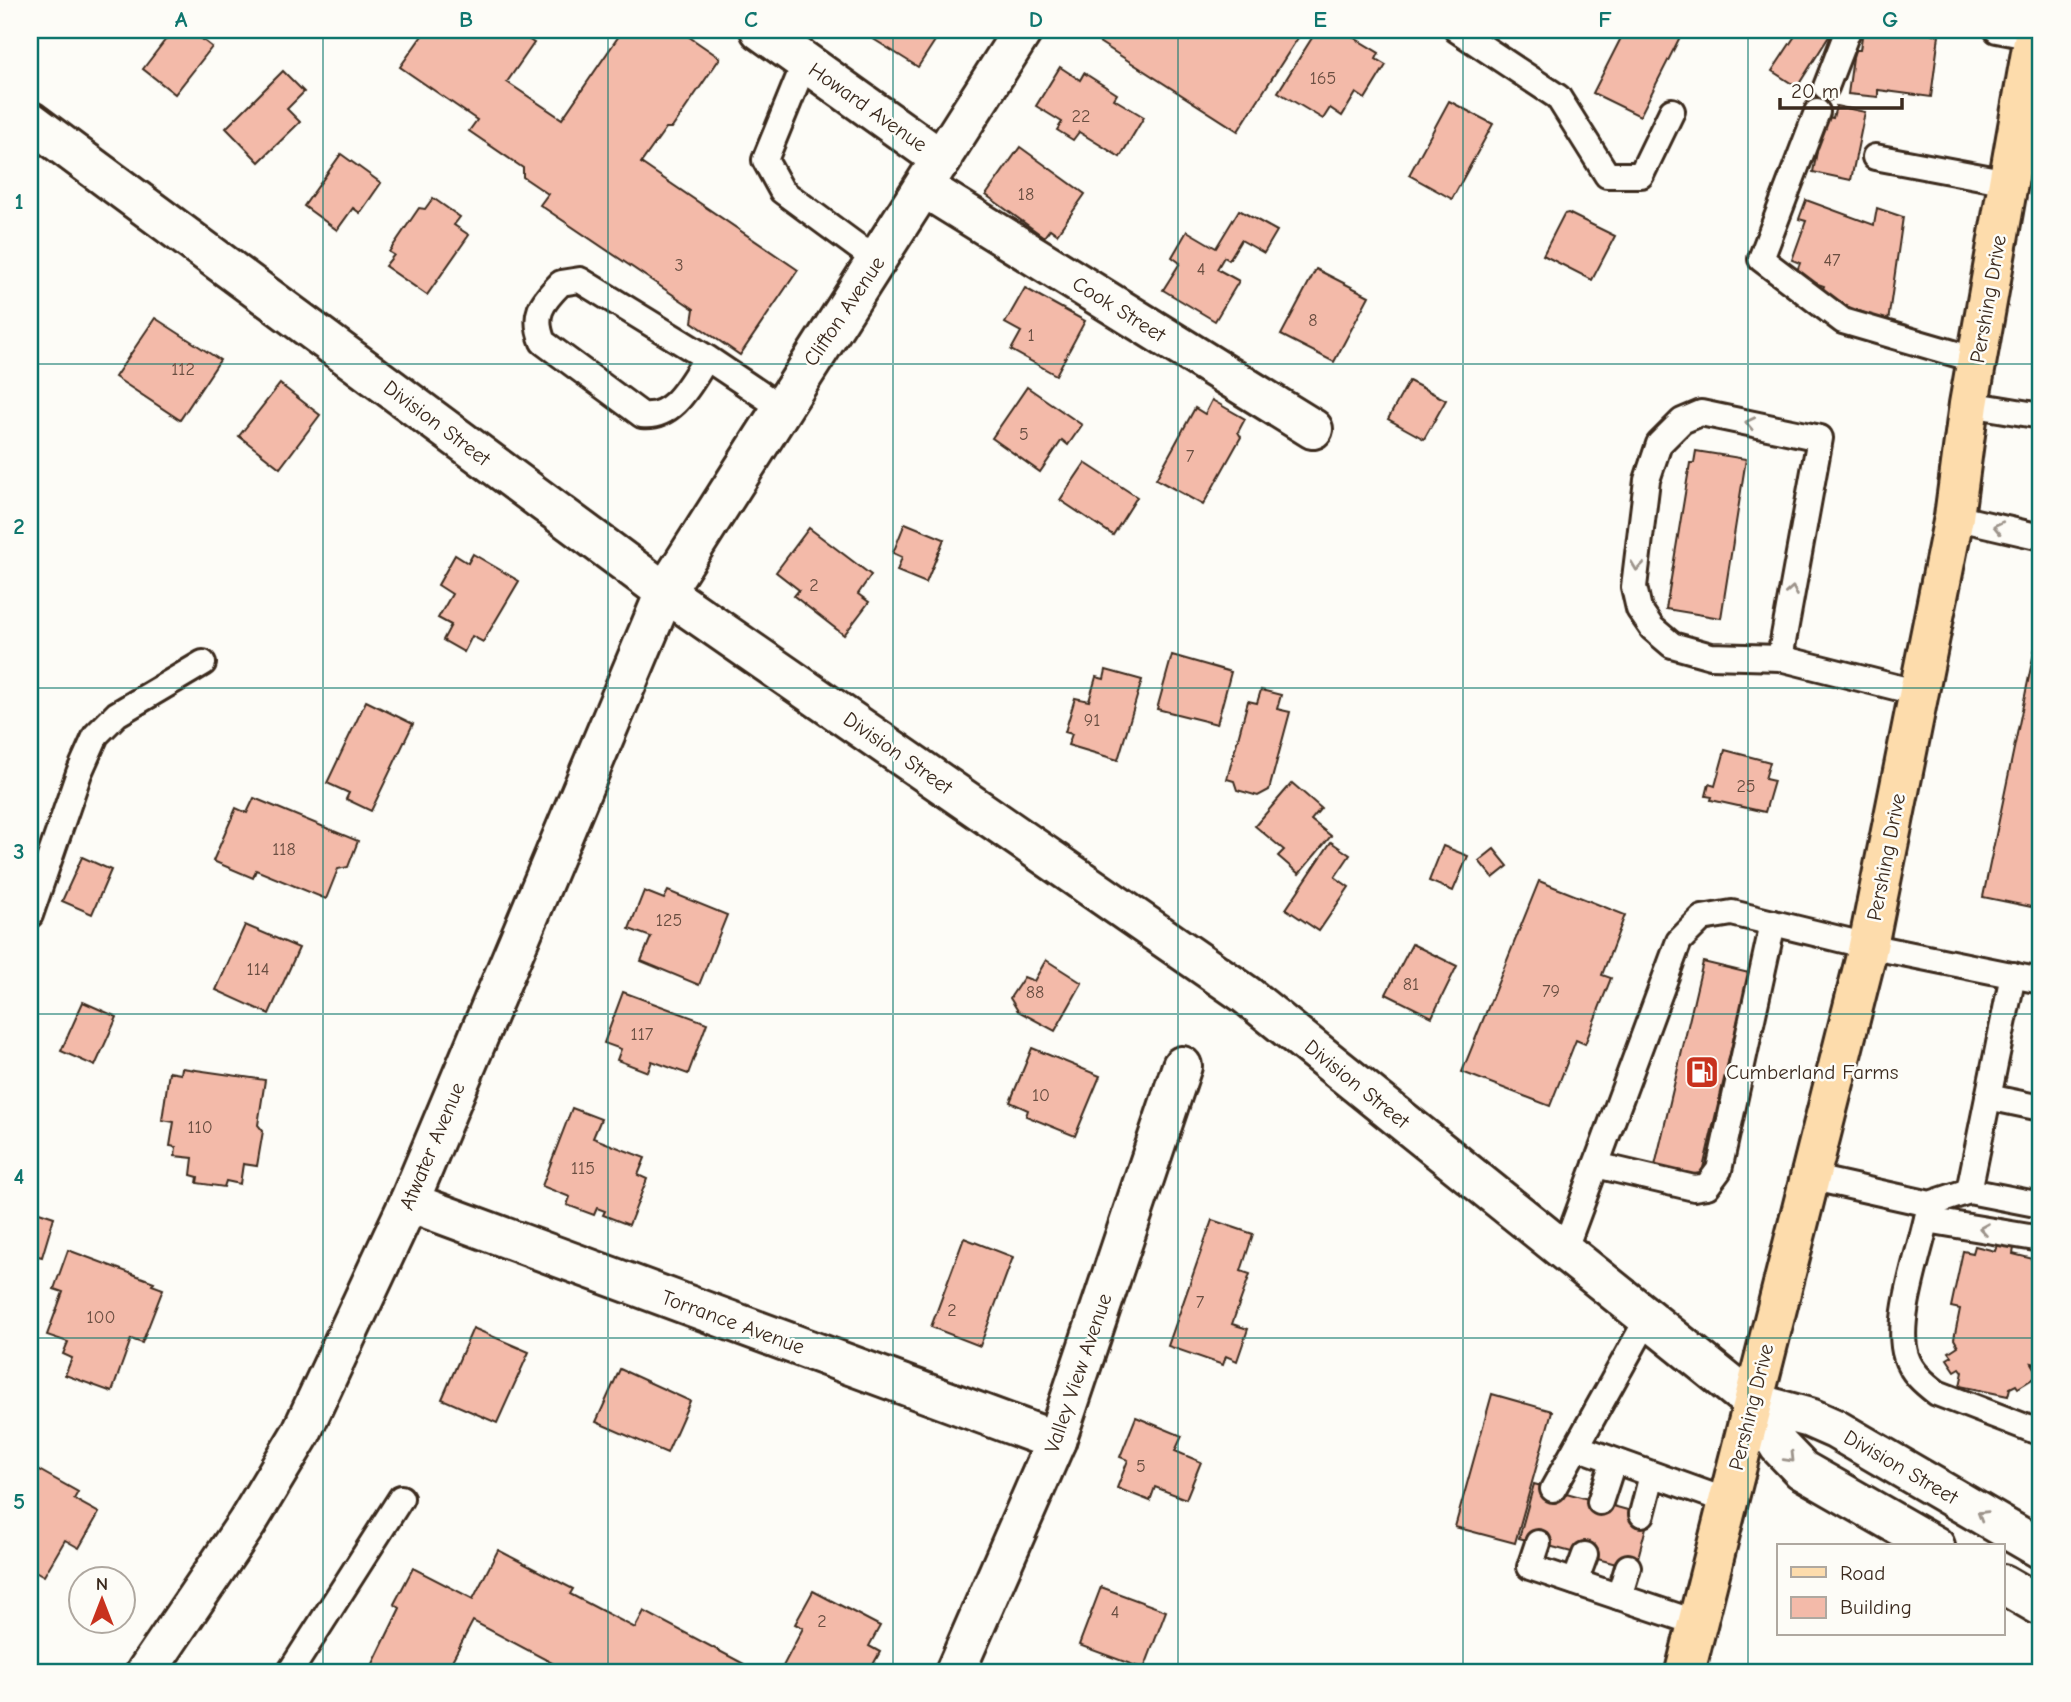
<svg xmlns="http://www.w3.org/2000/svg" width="2071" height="1702" viewBox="0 0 2071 1702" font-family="'Comic Neue',sans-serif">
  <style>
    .building { fill: #f3baa9; stroke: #3b2a1e; stroke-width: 2 }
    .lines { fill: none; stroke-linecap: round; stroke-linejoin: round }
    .service-casing { stroke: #3b2a1e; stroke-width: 30 }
    .minor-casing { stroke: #3b2a1e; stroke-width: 44 }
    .tertiary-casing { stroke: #3b2a1e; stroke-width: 44 }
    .secondary-casing { stroke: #3b2a1e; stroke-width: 44 }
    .primary-casing { stroke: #3b2a1e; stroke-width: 44 }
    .service { stroke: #fdfcf7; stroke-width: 24 }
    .minor { stroke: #fdfcf7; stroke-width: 38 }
    .tertiary { stroke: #fdfcf7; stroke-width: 38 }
    .secondary { stroke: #fdfcf7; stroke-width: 38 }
    .primary { stroke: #fddcac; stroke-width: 38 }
    .oneway { stroke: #9c938a }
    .grid { fill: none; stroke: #0f766e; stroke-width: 2; stroke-opacity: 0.55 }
    .labels { text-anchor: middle; stroke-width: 5; stroke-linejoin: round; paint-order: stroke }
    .number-label { font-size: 18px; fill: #694e41 }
    .street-label { font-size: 21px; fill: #3b2a1e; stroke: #fdfcf7 }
    .poi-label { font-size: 21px; fill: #3b2a1e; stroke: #fdfcf7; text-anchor: start }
    .neatline { fill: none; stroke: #0f766e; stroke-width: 2.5 }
    .grid-label { font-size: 23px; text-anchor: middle; font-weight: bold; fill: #0f766e }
  </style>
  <rect width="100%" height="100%" fill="#fdfcf7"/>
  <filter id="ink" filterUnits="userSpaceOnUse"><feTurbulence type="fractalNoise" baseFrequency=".0143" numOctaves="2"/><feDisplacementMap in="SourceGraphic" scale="14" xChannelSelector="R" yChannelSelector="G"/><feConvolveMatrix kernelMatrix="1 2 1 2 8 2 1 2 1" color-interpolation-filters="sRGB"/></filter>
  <g filter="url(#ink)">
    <g class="building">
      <polygon points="173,30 190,30 212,47 175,94 143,69"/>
      <polygon points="426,30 514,30 534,43 507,82 562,119 623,30 679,30 720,58 672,128 666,128 641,163 798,270 740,355 692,322 694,309 540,205 548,194 523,177 523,168 469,131 477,120 400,67"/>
      <polygon points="859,30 942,30 918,67"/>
      <polygon points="1087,30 1303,30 1238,131 1085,33"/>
      <polygon points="1317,30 1341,30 1379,53 1376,59 1386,65 1365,99 1356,93 1342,116 1330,108 1323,119 1278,92"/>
      <polygon points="1625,30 1670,30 1681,35 1640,116 1593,93"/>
      <polygon points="1799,30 1833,30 1797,87 1772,71"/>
      <polygon points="1863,30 1912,30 1939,35 1931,97 1878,90 1878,97 1848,94 1854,50 1860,50"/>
      <polygon points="1060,67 1080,80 1084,73 1117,94 1114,99 1144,117 1120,157 1079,132 1073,140 1057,130 1062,122 1036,106"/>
      <polygon points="283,71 304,92 287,109 300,122 259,162 226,128"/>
      <polygon points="1449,101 1493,124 1452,199 1409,175"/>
      <polygon points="1836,106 1865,112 1851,180 1813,172 1824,116 1833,118"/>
      <polygon points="1020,147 1085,194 1057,234 1050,229 1044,237 986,195"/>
      <polygon points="341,154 381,183 360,213 353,208 337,230 304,206"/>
      <polygon points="433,198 460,217 454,225 469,235 427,295 385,266 394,255 389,252 419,208 425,209"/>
      <polygon points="1806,200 1874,225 1877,208 1903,217 1888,322 1820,296 1824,286 1795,276 1800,263 1792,260 1806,221 1799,219"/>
      <polygon points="1239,210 1277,231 1264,253 1241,240 1229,260 1224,257 1217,269 1239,281 1215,321 1163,290 1180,263 1172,257 1187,231 1216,248"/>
      <polygon points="1568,213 1615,236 1592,280 1543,255 1564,214"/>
      <polygon points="1316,269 1369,296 1334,362 1281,335"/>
      <polygon points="1025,288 1085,321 1056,375 1011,350 1021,332 1005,323"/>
      <polygon points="155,318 220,360 180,420 115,377"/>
      <polygon points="1409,381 1446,400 1424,439 1388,419"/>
      <polygon points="280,384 320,415 280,468 239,436"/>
      <polygon points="1027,387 1082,425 1068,445 1062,440 1040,472 992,438"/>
      <polygon points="1212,400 1245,419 1238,432 1241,437 1203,505 1156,479 1195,408 1205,414"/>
      <polygon points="1696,451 1746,459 1721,618 1666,609 1690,463 1694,463"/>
      <polygon points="1085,463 1137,497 1113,535 1060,500"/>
      <polygon points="905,523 944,539 926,583 897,571 902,557 893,553"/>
      <polygon points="809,528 871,575 858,594 869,602 844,635 794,596 799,590 776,572"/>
      <polygon points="473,554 519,581 483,642 472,636 464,652 443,640 451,625 438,618 452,594 438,585 455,555 468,563"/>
      <polygon points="2041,619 2041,909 1983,897"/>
      <polygon points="1172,655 1231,672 1217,724 1157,709"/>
      <polygon points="1106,670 1142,680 1118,760 1068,745 1072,734 1065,732 1075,698 1089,701 1096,677 1104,679"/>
      <polygon points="1261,690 1281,695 1277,709 1290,712 1269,790 1258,796 1237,790 1234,781 1227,779 1248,701 1257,703"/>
      <polygon points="366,701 413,724 371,811 346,799 349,793 327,783"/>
      <polygon points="1725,750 1770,762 1765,779 1774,781 1765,812 1711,800 1712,797 1706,796 1709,784 1715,786"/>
      <polygon points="1292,783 1321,808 1311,820 1331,836 1299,874 1278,856 1284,850 1255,826"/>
      <polygon points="254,798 358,841 348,867 338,869 326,899 256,870 253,878 213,861 236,808 247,813"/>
      <polygon points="1331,842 1350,855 1335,877 1349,887 1319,931 1286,909"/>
      <polygon points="1443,846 1468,856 1453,891 1429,881"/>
      <polygon points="1494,849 1508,866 1493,878 1479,861"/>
      <polygon points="82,857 111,870 92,914 62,901"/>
      <polygon points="1539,881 1625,915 1602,975 1611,978 1585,1044 1576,1040 1550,1106 1462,1072"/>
      <polygon points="644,891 664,899 668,891 727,915 699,985 641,961 651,937 629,929"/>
      <polygon points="245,925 299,948 269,1014 216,990"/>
      <polygon points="1412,944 1457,966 1432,1017 1386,994"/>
      <polygon points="1046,960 1082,983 1055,1031 1018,1011 1010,998 1024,977 1034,981"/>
      <polygon points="1703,962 1749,973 1700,1181 1654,1170"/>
      <polygon points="623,992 707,1023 688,1074 652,1061 648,1072 617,1060 621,1049 604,1043"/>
      <polygon points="83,1002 117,1017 95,1066 61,1051"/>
      <polygon points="1032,1048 1100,1076 1075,1136 1026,1116 1028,1110 1010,1102"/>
      <polygon points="182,1068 265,1080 258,1125 263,1131 257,1166 243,1164 240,1184 226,1181 224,1187 197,1183 198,1177 191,1175 193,1158 175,1156 176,1147 170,1146 174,1122 162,1120 169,1072 181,1074"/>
      <polygon points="572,1108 601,1119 593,1138 645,1158 638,1175 647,1179 629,1225 603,1215 605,1211 597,1208 594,1215 567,1205 570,1197 542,1186"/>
      <polygon points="30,1209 54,1217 42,1257 30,1254"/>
      <polygon points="1212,1220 1253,1234 1241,1271 1250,1274 1232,1324 1248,1329 1237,1361 1226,1356 1223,1365 1168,1346"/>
      <polygon points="964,1238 1013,1257 980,1346 931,1327"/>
      <polygon points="1997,1245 2014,1248 2013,1254 2041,1261 2041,1365 2032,1363 2039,1375 2018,1388 2016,1385 2010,1388 2008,1396 1960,1386 1963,1372 1960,1368 1955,1371 1947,1359 1952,1356 1949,1352 1958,1346 1954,1339 1960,1309 1951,1307 1963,1251 1973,1253 1975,1246 1995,1251"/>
      <polygon points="68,1250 154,1282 152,1285 163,1289 142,1343 131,1339 112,1392 65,1375 72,1358 63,1354 68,1342 47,1335 63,1292 54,1289"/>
      <polygon points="473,1328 529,1352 497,1423 442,1399"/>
      <polygon points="620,1369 690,1401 667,1453 596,1422"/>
      <polygon points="1492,1394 1552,1411 1515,1543 1455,1527"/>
      <polygon points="1136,1417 1182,1436 1175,1451 1201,1462 1186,1499 1155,1487 1150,1501 1117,1488 1128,1460 1120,1457"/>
      <polygon points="30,1465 78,1492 74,1499 99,1513 79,1548 65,1540 44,1576 30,1568"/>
      <polygon points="1534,1484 1649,1516 1635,1569 1519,1538"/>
      <polygon points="498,1550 573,1589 570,1594 635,1628 644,1611 744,1664 740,1672 569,1672 473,1621 446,1672 369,1672 400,1608 394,1604 413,1568 473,1599"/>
      <polygon points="1101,1587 1166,1611 1144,1669 1079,1645"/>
      <polygon points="813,1591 880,1626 869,1646 880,1652 869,1672 769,1672 771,1668 780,1672 803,1628 795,1624"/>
    </g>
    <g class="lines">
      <g class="service-casing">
        <g id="service">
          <polyline points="1457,30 1558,97 1607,175 1641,175 1672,111"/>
          <polyline points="1997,30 2033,37"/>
          <polyline points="805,62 765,160 782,191 877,261"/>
          <polyline points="1826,87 1848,30"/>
          <polyline points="1817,112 1761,259 1843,321 1977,360"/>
          <polyline points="1875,157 2008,182"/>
          <path d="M 707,358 C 691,381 675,419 642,415 L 543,342 C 532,315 541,303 561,283 L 580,280 L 707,358 L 780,407"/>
          <polyline points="1969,404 2041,416"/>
          <polyline points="1954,517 2041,537"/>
          <polyline points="1780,658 1820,438 1701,413 1682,421 1659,444 1647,480 1634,587 1639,609 1652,628 1672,645 1711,656 1780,658 1919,693"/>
          <polyline points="30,915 79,773 96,735 117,714 203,663"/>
          <polyline points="1988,1097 2041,1108"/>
          <polyline points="1596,1165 1694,1188 1707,1186 1719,1170 1773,923"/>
          <polyline points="1809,1177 1930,1204 1969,1191 2041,1205"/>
          <polyline points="1969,1191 2013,975"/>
          <path d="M 1930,1204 C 1923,1245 1894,1318 1906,1356 C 1911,1372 1924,1383 1937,1393 L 2041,1433"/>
          <polyline points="1927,1220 2041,1239"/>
          <polyline points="1564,1251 1679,941 1702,918 1732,913 1868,946 2041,981"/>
          <polyline points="1577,1447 1727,1501"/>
          <polyline points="1553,1489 1648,1318"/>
          <polyline points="1600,1502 1613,1462"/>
          <polyline points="1642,1514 1652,1475"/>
          <polyline points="1538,1543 1530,1567 1697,1623"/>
          <polyline points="1575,1582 1585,1555"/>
          <polyline points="1619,1597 1628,1567"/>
          <polyline points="290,1672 401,1498"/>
        </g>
      </g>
      <g class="minor-casing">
        <g id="minor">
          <polyline points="760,30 942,160"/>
          <polyline points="925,188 1313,429"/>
          <polyline points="409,1202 1056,1441"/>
          <polyline points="955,1672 1056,1441 1182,1066"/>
        </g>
      </g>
      <g class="tertiary-casing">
        <polyline id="tertiary" points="30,121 665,592 1245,994 1752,1402"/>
      </g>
      <g class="secondary-casing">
        <g id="secondary">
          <polyline points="1752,1402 1810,1418 1835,1429 2041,1549"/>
          <polyline points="1752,1402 1779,1446 1802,1470 1935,1546"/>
          <polyline points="2003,1584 2041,1606"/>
          <polyline points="146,1672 247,1523 301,1433 409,1202 665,592 1023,30"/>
        </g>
      </g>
      <g class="primary-casing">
        <polyline id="primary" points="1685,1672 1866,956 1954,517 1969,404 2035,30"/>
      </g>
      <use href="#service" class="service"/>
      <use href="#minor" class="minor"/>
      <use href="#tertiary" class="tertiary"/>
      <use href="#secondary" class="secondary"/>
      <use href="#primary" class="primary"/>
    </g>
    <defs><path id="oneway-chevron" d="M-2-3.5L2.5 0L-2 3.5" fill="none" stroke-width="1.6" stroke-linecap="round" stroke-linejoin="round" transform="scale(1.75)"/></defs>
    <g class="oneway">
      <use href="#oneway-chevron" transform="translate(1750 423) rotate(-168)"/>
      <use href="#oneway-chevron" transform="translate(1998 527) rotate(-167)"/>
      <use href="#oneway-chevron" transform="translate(1637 566) rotate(97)"/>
      <use href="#oneway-chevron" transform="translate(1792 591) rotate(-80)"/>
      <use href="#oneway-chevron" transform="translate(1984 1229) rotate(-171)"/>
      <use href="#oneway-chevron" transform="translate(1790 1458) rotate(46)"/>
      <use href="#oneway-chevron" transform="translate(1982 1515) rotate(-149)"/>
    </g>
  </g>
  <path class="grid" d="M 323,30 L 323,1672M 608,30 L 608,1672M 893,30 L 893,1672M 1178,30 L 1178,1672M 1463,30 L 1463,1672M 1748,30 L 1748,1672M 30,364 L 2041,364M 30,688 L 2041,688M 30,1014 L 2041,1014M 30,1338 L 2041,1338"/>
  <defs>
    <g id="fuel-square" transform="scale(1.75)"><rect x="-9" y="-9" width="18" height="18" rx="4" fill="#c8321e" stroke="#fdfcf7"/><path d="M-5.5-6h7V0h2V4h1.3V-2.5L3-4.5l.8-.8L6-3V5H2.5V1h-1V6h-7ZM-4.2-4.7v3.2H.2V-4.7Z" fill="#fff"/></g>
  </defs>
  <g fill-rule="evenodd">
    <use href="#fuel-square" x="1702" y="1072"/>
  </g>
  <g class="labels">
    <g class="number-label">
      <text x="1323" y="84">165</text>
      <text x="1081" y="122">22</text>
      <text x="1026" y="200">18</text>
      <text x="1832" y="266">47</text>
      <text x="679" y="271">3</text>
      <text x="1201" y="275">4</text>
      <text x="1313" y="326">8</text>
      <text x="1031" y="341">1</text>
      <text x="183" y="375">112</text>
      <text x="1024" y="440">5</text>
      <text x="1190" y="462">7</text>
      <text x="814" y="591">2</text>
      <text x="1092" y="726">91</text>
      <text x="1746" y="792">25</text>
      <text x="284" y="855">118</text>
      <text x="669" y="926">125</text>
      <text x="258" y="975">114</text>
      <text x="1411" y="990">81</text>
      <text x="1551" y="997">79</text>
      <text x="1035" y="998">88</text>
      <text x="642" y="1040">117</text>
      <text x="1041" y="1101">10</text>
      <text x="200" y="1133">110</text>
      <text x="583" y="1174">115</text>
      <text x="1200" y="1308">7</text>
      <text x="952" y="1316">2</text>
      <text x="101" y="1323">100</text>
      <text x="1141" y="1472">5</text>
      <text x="1115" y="1618">4</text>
      <text x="822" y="1627">2</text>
    </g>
    <g class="street-label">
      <text transform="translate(868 107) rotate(35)" y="7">Howard Avenue</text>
      <text transform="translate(1988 299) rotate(-80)" y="7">Pershing Drive</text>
      <text transform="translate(1119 309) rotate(32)" y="7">Cook Street</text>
      <text transform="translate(844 311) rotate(-56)" y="7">Clifton Avenue</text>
      <text transform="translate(437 423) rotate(37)" y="7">Division Street</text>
      <text transform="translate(898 753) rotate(35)" y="7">Division Street</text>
      <text transform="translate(1886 857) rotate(-79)" y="7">Pershing Drive</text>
      <text transform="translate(1357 1084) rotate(39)" y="7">Division Street</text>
      <text transform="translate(432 1146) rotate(-67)" y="7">Atwater Avenue</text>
      <text transform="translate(733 1322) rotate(20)" y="7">Torrance Avenue</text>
      <text transform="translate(1078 1373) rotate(-71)" y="7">Valley View Avenue</text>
      <text transform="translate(1751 1407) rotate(-76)" y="7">Pershing Drive</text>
      <text transform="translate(1901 1467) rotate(30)" y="7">Division Street</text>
    </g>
    <g class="poi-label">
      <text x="1726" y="1079">Cumberland Farms</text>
    </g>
  </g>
  <rect width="2071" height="1702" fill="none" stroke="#fdfcf7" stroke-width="77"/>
  <rect x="1777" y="1544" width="228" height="91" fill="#fdfcf7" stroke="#afa8a0" stroke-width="2"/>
  <rect x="1791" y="1567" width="35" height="10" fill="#fddcac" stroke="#afa8a0" stroke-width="2"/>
  <text x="1840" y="1580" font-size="21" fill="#3b2a1e">Road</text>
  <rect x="1791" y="1597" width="35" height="21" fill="#f3baa9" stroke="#afa8a0" stroke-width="2"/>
  <text x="1840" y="1614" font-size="21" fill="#3b2a1e">Building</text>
  <g transform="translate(102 1600)"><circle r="33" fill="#fdfcf7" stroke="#afa8a0" stroke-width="2"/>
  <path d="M0-5L12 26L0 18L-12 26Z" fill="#c8321e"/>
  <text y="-10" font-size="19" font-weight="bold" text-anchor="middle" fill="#3b2a1e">N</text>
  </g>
  <path d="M1780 98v10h122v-10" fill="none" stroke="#3b2a1e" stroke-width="3.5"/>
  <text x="1791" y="98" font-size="21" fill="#3b2a1e" stroke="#fdfcf7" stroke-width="5" paint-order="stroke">20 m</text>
  <rect x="38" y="38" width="1994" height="1626" class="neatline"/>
  <g class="grid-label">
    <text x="181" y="27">A</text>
    <text x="466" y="27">B</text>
    <text x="751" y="27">C</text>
    <text x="1036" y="27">D</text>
    <text x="1320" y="27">E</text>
    <text x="1605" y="27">F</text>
    <text x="1890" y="27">G</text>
    <text x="19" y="209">1</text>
    <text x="19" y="534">2</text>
    <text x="19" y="859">3</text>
    <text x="19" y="1184">4</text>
    <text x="19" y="1509">5</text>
  </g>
</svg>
